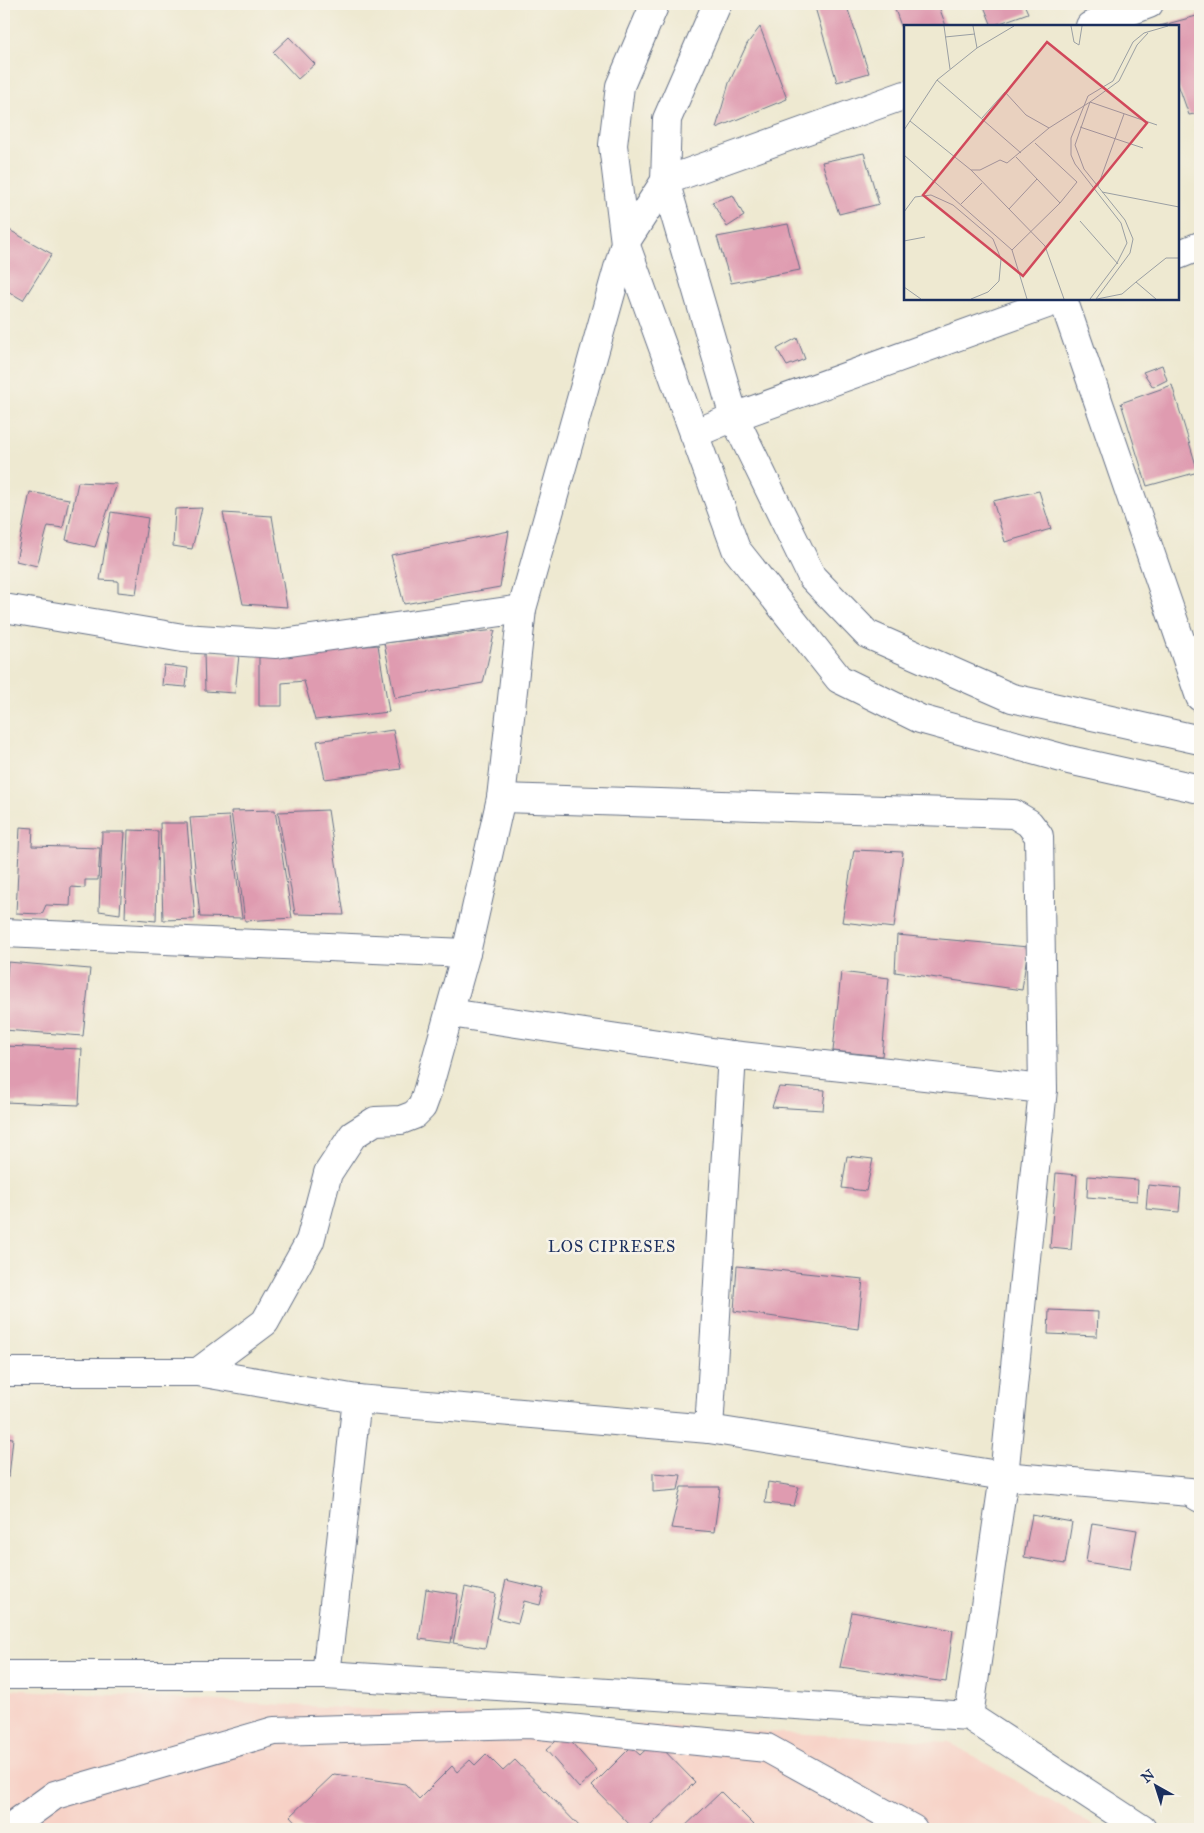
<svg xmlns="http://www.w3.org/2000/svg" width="1204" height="1833" viewBox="0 0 1204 1833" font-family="'IM FELL Great Primer',serif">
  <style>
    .built { fill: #f7d1c6 }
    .building { fill: #df9bb0 }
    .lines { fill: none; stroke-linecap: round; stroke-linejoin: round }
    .street-casing { stroke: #657086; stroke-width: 30 }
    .secondary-casing { stroke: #657086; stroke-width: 30 }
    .street { stroke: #fff; stroke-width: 28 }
    .secondary { stroke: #fff; stroke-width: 28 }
    .labels { text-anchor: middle; stroke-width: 5; stroke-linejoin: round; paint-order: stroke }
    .neighbourhood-label { font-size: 16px; letter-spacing: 1px; fill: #1b2f5e; stroke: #f7f3e8 }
    .inset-road { fill: none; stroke: #9a9fa3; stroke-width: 1 }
    .view { fill: #d1495b; fill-opacity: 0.15; stroke: #d1495b; stroke-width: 2.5 }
    .inset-edge { fill: none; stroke: #1b2f5e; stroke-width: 2.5 }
  </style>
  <rect width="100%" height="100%" fill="#f7f3e8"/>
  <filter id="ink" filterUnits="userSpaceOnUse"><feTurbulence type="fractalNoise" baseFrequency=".02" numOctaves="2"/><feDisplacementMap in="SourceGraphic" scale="10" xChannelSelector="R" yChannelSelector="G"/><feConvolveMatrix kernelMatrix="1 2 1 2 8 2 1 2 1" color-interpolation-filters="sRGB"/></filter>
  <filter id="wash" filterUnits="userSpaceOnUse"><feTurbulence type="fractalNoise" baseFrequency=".0096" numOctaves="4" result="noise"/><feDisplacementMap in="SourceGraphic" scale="20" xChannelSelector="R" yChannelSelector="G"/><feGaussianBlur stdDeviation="1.12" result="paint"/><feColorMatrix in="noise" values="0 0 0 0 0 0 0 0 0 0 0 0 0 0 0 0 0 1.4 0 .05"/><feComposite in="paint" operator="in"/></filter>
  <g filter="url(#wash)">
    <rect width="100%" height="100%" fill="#eee9d1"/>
    <polygon class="built" points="4,1689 949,1742 1099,1829 4,1829"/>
    <g id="blocks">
      <g class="building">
        <polygon points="814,4 846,4 869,73 837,82"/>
        <polygon points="893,4 938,4 946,26 905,26 905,37"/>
        <polygon points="983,4 1024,4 1028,13 992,26"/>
        <polygon points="1200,15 1200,113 1189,115 1178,84 1178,26 1160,26"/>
        <polygon points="760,27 787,99 716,128 729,83 747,44"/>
        <polygon points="289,37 315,64 298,79 273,52"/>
        <polygon points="864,153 879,204 839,214 822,162"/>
        <polygon points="733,195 744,216 727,227 712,202"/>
        <polygon points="788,224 800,270 731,283 717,237"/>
        <polygon points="4,227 52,254 23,300 4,289"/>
        <polygon points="797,338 805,359 787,366 777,349"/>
        <polygon points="1162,365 1167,380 1153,387 1143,372"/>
        <polygon points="1172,385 1198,472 1147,486 1121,403"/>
        <polygon points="78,482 117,484 95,547 66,540"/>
        <polygon points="1039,491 1051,529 1005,542 993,501"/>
        <polygon points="30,492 69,499 63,528 48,526 37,566 16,561"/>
        <polygon points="202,508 192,549 173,546 175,509"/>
        <polygon points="111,512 148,518 136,594 118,592 118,581 100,580"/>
        <polygon points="223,513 272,516 287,607 243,604"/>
        <polygon points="509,531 500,587 404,604 391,555"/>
        <polygon points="495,630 483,683 395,698 384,643"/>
        <polygon points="378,645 389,712 315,720 304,681 282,683 282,706 259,706 259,655"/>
        <polygon points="204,652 239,655 235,693 205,691"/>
        <polygon points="164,665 188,668 186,687 162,685"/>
        <polygon points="393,730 401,769 325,779 317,741"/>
        <polygon points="275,810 292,918 245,921 231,811"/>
        <polygon points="328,810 344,915 295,914 278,812"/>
        <polygon points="229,816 242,918 200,917 190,818"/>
        <polygon points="160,823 187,823 195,919 163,920"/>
        <polygon points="20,827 33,828 32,846 100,848 98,880 85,880 85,888 71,887 70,906 46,905 42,914 16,913"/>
        <polygon points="128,830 158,831 156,921 125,918"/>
        <polygon points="102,832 125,832 120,914 99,911"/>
        <polygon points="854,850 903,852 894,928 842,922"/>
        <polygon points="897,935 1028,947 1022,990 895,972"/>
        <polygon points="4,948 6,948 5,961 4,961"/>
        <polygon points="8,962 90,969 83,1036 4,1030 4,1007"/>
        <polygon points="841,972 889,978 882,1056 833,1051"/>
        <polygon points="4,1046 82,1049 79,1105 4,1102"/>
        <polygon points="779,1087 825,1090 823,1110 772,1107"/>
        <polygon points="847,1156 873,1159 866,1191 842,1188"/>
        <polygon points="1056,1173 1077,1175 1071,1250 1050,1248"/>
        <polygon points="1088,1176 1138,1180 1137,1201 1087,1197"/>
        <polygon points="1148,1185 1181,1188 1179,1212 1146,1209"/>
        <polygon points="737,1266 863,1279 858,1329 734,1311"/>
        <polygon points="1049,1310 1098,1312 1097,1336 1048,1334"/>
        <polygon points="4,1437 13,1438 9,1477 4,1476"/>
        <polygon points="653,1473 681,1475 678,1490 653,1492"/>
        <polygon points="768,1482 799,1487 794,1506 765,1503"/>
        <polygon points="681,1487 720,1487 714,1532 671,1528"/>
        <polygon points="1032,1515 1072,1522 1065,1564 1024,1557"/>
        <polygon points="1092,1523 1137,1530 1130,1569 1086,1562"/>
        <polygon points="506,1580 544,1589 540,1605 524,1601 518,1623 497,1618"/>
        <polygon points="465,1587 496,1594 485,1648 453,1643"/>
        <polygon points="426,1589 458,1594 451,1643 419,1639"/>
        <polygon points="852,1612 953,1630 946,1682 840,1667"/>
        <polygon points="564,1734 597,1771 579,1788 546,1750"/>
        <polygon points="655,1741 695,1782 647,1829 634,1829 592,1786 631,1747 640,1755"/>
        <polygon points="486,1754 503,1771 515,1760 582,1829 302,1829 290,1816 334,1774 405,1784 419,1799 452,1766 457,1772 470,1760 475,1765"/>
        <polygon points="721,1792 758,1829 682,1829"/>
      </g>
    </g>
  </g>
  <g filter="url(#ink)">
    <use href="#blocks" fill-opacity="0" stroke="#657086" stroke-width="1"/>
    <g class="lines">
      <g class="street-casing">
        <g id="street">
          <polyline points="1090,26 1149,4"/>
          <polyline points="1178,255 1200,246"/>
          <polyline points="1063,299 1200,697"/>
          <polyline points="694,434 734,417 1061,299"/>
          <polyline points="4,608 183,638 276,644 522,609"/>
          <polyline points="501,798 1014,814 1029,823 1039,836 1043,1089 1004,1476 969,1716"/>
          <polyline points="4,933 466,953"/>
          <polyline points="450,1013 732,1055 1043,1089"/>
          <polyline points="4,1372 198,1372 357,1399 709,1429 1004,1476 1190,1492 1200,1498"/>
          <polyline points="198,1372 265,1322 310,1241 328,1173 353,1135 375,1121 401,1120 414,1115 422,1107 426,1096 466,953 501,798 522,609 625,243 665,181 905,95"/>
          <polyline points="709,1429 732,1055"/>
          <polyline points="4,1675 326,1675 969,1716 1142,1829"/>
          <polyline points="326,1675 357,1399"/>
          <polyline points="8,1829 55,1795 274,1731 529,1724 767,1748 913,1829"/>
        </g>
      </g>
      <g class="secondary-casing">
        <g id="secondary">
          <polyline points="655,4 620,86 613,145 625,243 736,549 839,679 920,719 1069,760 1200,789"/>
          <polyline points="717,4 667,119 665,181 734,417 812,577 867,634 1012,698 1200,740"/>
        </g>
      </g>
      <use href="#street" class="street"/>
      <use href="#secondary" class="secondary"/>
    </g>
  </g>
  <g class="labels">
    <g class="neighbourhood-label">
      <text x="612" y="1252">LOS CIPRESES</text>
    </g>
  </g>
  <g transform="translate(904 25)">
    <rect width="275" height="275" fill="#eee9d1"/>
    <path class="inset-road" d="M 40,1 L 46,44M 69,1 L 73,23M 167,1 L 170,17 L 175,20 L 178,1M 41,12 L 71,9M 33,55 L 117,128M 78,93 L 101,67 L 122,90 L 145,103M 6,96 L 67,145 L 141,221 L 160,274M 176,102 L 239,123M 0,105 L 33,55 L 73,23 L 110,1M 0,130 L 108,225 L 123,274M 112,132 L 156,178M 67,145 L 76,145 L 96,135 L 103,138 L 145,103 L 186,77 L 253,100M 194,161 L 220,89M 198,167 L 275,182M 57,179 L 78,158M 105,184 L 133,154M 0,187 L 11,172 L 27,170 L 49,180 L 89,214 L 97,234 L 95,256 L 84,267 L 67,274M 176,196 L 214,239M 0,216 L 21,212M 108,225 L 156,178 L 173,157 L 131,118M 232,257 L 262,233 L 275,233M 0,262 L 17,274M 186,274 L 213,238 L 223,218 L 217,198 L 171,139 L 167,130 L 167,113 L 184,71 L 209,56 L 229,17 L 240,8 L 264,1M 192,274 L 226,228 L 229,214 L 221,195 L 180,144 L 171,120 L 186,77 L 215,56 L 233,20 L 244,8M 193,274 L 218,269 L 232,257 L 252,274"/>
    <path class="view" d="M 143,17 L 243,98 L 119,251 L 19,170 Z"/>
    <rect width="275" height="275" class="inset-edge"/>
  </g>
  <rect width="1204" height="1833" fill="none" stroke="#f7f3e8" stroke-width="20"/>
  <g transform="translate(1156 1786) rotate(321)" stroke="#f7f3e8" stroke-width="4" paint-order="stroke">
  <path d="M0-4L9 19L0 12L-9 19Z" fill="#1b2f5e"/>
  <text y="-8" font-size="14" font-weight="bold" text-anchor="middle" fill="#1b2f5e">N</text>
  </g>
</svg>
